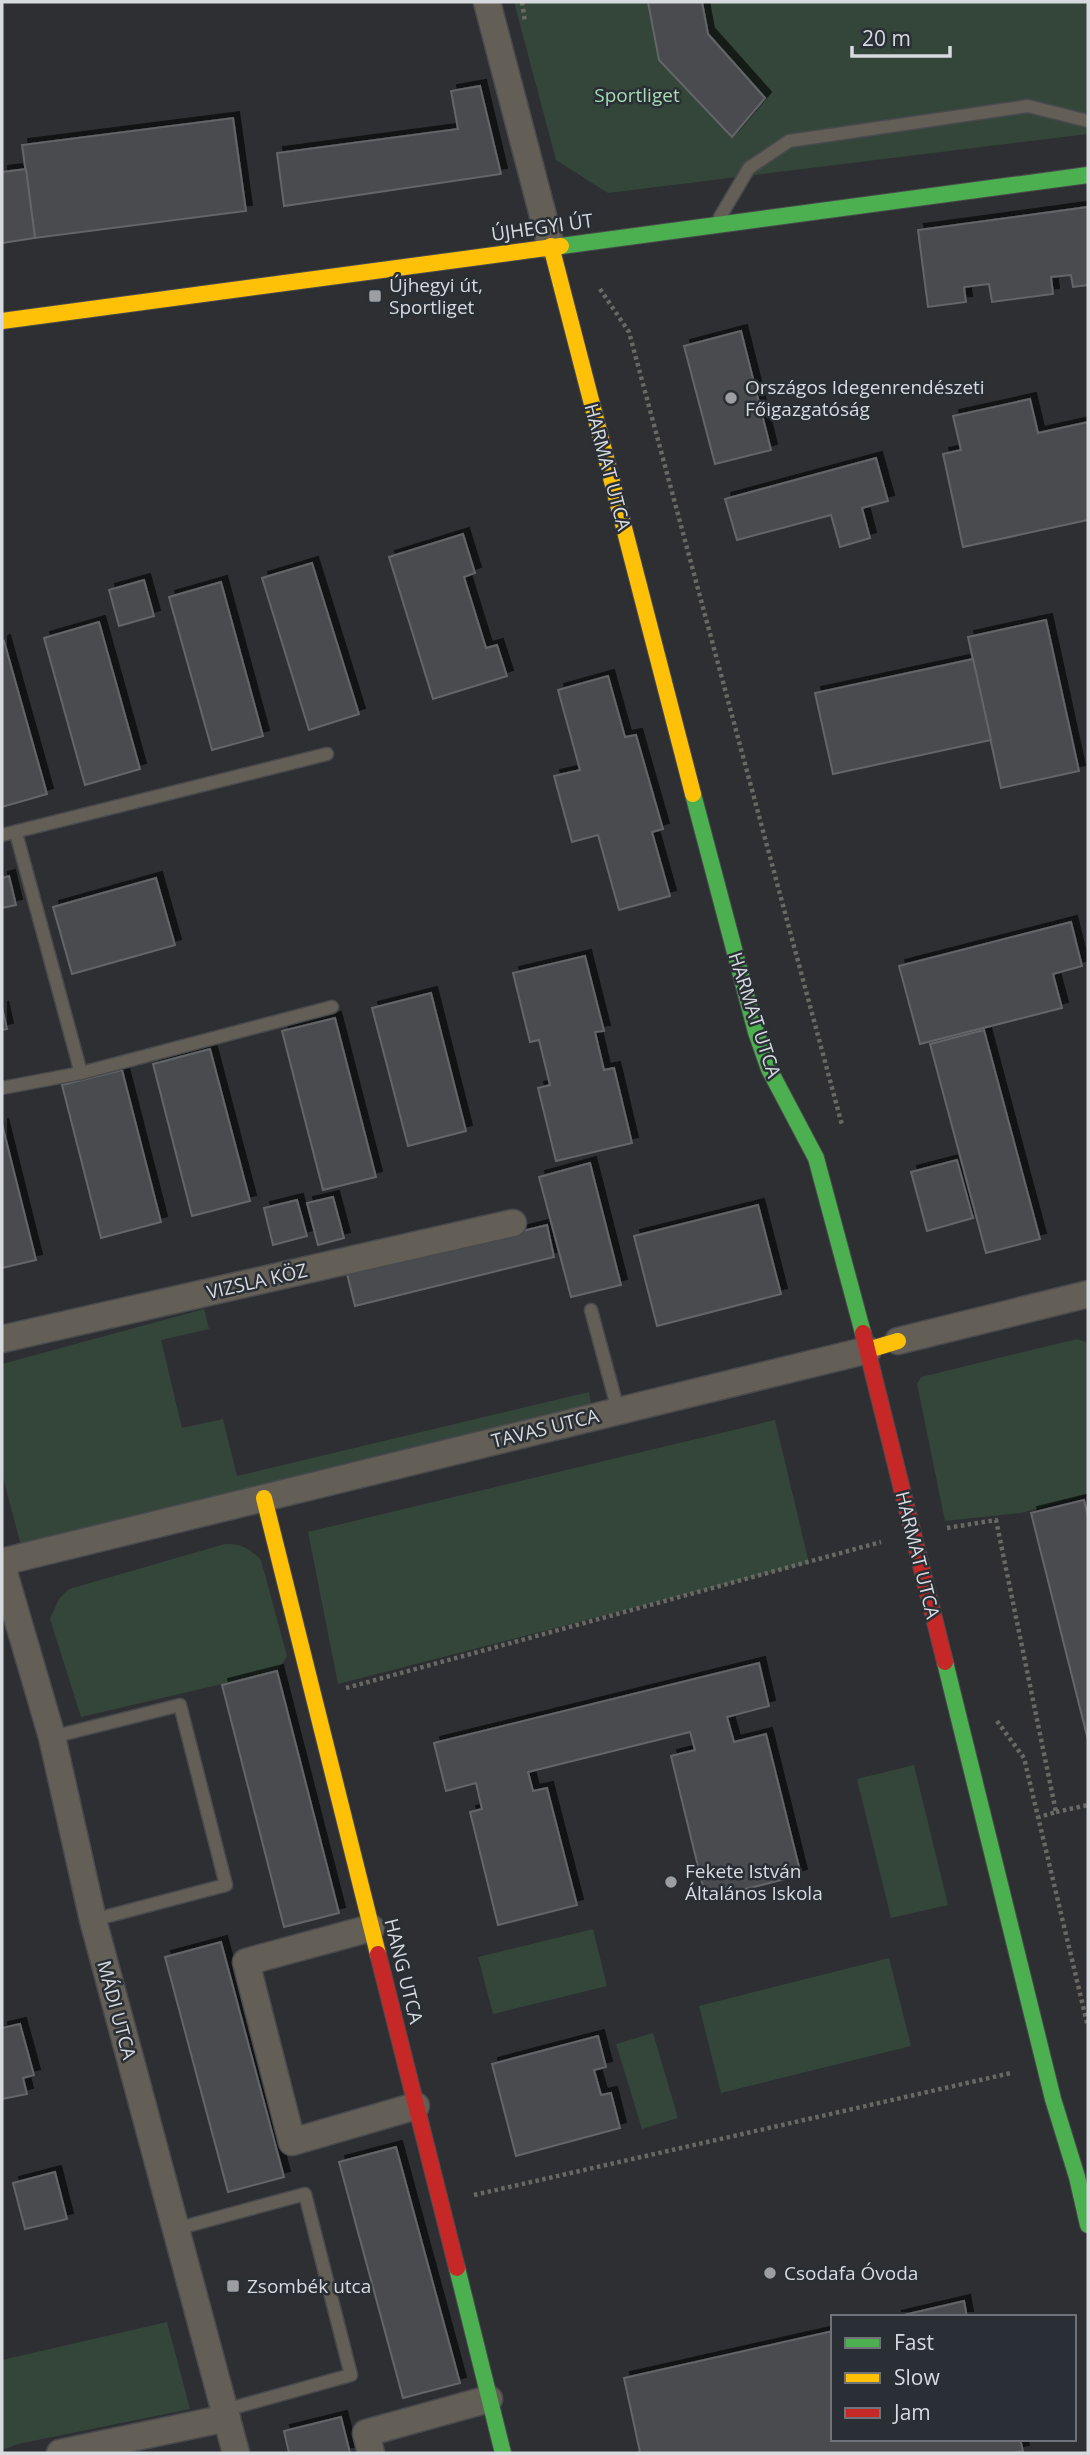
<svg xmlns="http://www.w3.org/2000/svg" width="1090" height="2455" viewBox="0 0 1090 2455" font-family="'Open Sans',sans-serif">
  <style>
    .green { fill: #34463a }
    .building { fill: #4a4c4f; stroke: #636568; stroke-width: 2; filter: url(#shadow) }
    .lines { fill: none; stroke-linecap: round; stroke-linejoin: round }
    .lane-casing { stroke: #494a4d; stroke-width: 15 }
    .street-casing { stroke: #494a4d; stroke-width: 29 }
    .fast-casing { stroke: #494a4d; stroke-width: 18 }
    .slow-casing { stroke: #494a4d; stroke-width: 18 }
    .jam-casing { stroke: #494a4d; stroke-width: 18 }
    .path { stroke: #6a6864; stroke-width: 4.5; stroke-dasharray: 3.5 3.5; stroke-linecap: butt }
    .lane { stroke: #635f57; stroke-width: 12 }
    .street { stroke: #635f57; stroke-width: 26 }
    .fast { stroke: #4caf50; stroke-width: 16 }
    .slow { stroke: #ffc107; stroke-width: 16 }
    .jam { stroke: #c62828; stroke-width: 16 }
    .poi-dot { fill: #9c9ea2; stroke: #2a2f35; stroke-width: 2.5 }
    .labels { text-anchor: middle; stroke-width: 5; stroke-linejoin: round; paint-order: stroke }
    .park-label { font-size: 19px; fill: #a7dcb4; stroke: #2a2f35 }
    .street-label { font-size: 19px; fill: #d7dade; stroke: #2a2f35 }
    .poi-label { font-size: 19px; fill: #d7dade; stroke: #2a2f35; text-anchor: start }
  </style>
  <defs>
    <filter id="shadow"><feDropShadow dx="6" dy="-6" stdDeviation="0" flood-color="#0009"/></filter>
  </defs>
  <rect width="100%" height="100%" fill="#2d2f32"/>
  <g class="green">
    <polygon points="514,2 1088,2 1088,134 608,193 556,160"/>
    <polygon points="204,1309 209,1329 161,1340 182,1428 223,1419 237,1476 589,1392 592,1410 22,1549 2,1474 2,1364"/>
    <polygon points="1077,1339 1086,1342 1088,1352 1088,1494 1021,1513 945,1521 917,1384 921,1377"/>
    <polygon points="775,1420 809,1563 338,1684 308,1532"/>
    <path d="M 225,1544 C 241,1543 250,1549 261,1560 L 287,1656 L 277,1671 L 81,1717 L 50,1619 L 59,1599 L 69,1589 Z"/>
    <polygon points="914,1765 948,1905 891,1918 857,1779"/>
    <polygon points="593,1929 607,1986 493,2014 478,1957"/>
    <polygon points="889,1958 911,2046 721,2093 699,2006"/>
    <polygon points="653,2033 678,2118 642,2129 616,2044"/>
    <polygon points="167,2322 190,2409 18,2444 2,2450 2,2360"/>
  </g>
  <g class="building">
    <polygon points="648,2 702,2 708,34 765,98 732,137 659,60"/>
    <polygon points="480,86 501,174 284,206 277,153 458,129 451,91"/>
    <polygon points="233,118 246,211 35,238 22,145"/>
    <polygon points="26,169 35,238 2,243 2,172"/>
    <polygon points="1088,207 1088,285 1073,287 1071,275 1051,277 1053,294 992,302 989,284 964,287 966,302 928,307 918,230"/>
    <polygon points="741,331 771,450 715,464 684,346"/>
    <polygon points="1030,399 1038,433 1088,422 1088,520 963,547 943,454 961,450 953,416"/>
    <polygon points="876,458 888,501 862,508 870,538 840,547 831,515 737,540 725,499"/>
    <polygon points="463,534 475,573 464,577 486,648 497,645 507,676 433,699 389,557"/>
    <polygon points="312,563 359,714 309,730 262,578"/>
    <polygon points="144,580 154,616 119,626 109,590"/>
    <polygon points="221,582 263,736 212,750 169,597"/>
    <polygon points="1046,620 1079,771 1001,788 968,637"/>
    <polygon points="99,622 140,769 85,785 44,638"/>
    <polygon points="4,641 47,794 2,807 2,642"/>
    <polygon points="973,659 991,740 833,774 815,693"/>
    <polygon points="608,676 625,737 636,735 663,829 652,832 670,896 619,910 598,835 572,842 554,776 580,770 558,690"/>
    <polygon points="9,876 16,905 2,908 2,878"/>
    <polygon points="156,878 175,945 72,974 53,907"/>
    <polygon points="1071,922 1082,966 1053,974 1062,1008 920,1044 899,966"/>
    <polygon points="585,956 604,1031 595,1032 604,1070 614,1068 632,1143 556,1161 538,1088 550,1085 539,1040 530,1042 513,973"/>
    <polygon points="431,993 466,1131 408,1146 372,1008"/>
    <polygon points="2,1007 7,1029 2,1030"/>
    <polygon points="335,1018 376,1177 323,1190 282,1031"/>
    <polygon points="984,1030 1040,1239 986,1253 930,1044"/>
    <polygon points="210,1049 250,1201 192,1216 153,1064"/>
    <polygon points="122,1070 161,1222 101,1238 62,1085"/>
    <polygon points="2,1124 36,1260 2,1268"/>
    <polygon points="957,1160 973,1218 927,1231 911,1172"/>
    <polygon points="590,1163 621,1285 571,1297 539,1177"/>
    <polygon points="333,1197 344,1238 318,1245 307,1203"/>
    <polygon points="297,1200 307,1236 273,1245 264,1208"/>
    <polygon points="758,1205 781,1294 657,1326 634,1236"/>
    <polygon points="547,1225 554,1257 355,1306 347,1274"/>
    <polygon points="1084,1500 1088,1517 1088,1740 1031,1513"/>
    <polygon points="759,1663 769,1706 727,1717 734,1742 766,1734 801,1875 706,1899 671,1756 695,1750 690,1732 528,1772 533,1791 547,1788 577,1905 498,1925 470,1812 482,1809 476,1783 446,1791 434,1743"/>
    <polygon points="277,1671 339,1913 284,1927 222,1685"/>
    <polygon points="221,1942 284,2177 228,2192 165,1957"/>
    <polygon points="20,2024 34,2075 23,2078 27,2094 2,2099 2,2028"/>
    <polygon points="598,2036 606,2067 594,2070 601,2095 611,2093 620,2128 516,2156 492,2064"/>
    <polygon points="396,2147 460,2383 403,2398 339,2162"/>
    <polygon points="55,2172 67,2219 25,2229 13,2183"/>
    <polygon points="964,2301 967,2317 895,2317"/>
    <polygon points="833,2331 833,2439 1020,2439 1023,2451 1013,2453 636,2453 640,2452 624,2378"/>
    <polygon points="341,2417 350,2453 289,2453 284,2431"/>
  </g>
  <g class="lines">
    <g class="lane-casing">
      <g id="lane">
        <polyline points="720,217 749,168 789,141 1028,106 1088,121"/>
        <polyline points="16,833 81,1073"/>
        <polyline points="2,835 327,754"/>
        <polyline points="2,1088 81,1073 332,1007"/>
        <polyline points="591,1310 618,1410"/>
        <polyline points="52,1737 180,1705 226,1885 93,1920"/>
        <polyline points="176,2229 305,2194 308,2206 351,2375 225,2410"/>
      </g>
    </g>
    <g class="street-casing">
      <g id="street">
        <polyline points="487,2 551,246"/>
        <polyline points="2,1339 513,1223"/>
        <polyline points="898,1341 1088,1294"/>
        <polyline points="2,1562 868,1350"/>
        <polyline points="2,1566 52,1737 93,1920 236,2453"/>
        <polyline points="371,1928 246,1962 292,2142 416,2106"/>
        <polyline points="60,2453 227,2418"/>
        <polyline points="371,2453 366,2433 489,2399"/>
      </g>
    </g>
    <g class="fast-casing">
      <g id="fast">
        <polyline points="561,246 1088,175"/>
        <polyline points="693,794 756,1032 769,1069 816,1158 863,1333"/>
        <polyline points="945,1662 1053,2099 1077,2177 1088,2225"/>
        <polyline points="457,2268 503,2453"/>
      </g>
    </g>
    <g class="slow-casing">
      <g id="slow">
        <polyline points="551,246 693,794"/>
        <polyline points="2,321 561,246"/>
        <polyline points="868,1350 898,1341"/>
        <polyline points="264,1498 378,1954"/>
      </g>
    </g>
    <g class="jam-casing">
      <g id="jam">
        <polyline points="863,1333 945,1662"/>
        <polyline points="378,1954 457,2268"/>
      </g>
    </g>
    <g class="path">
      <polyline points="522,2 525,22"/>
      <polyline points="600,289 629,332 842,1125"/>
      <polyline points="947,1528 996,1520 1056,1812 1039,1817"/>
      <polyline points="346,1688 881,1542"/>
      <polyline points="997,1721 1024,1758 1088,2027"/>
      <polyline points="1056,1812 1088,1805"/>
      <polyline points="474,2195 1011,2073"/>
    </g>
    <use href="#lane" class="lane"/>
    <use href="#street" class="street"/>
    <use href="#fast" class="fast"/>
    <use href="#slow" class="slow"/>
    <use href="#jam" class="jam"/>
  </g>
  <g class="poi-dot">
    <rect x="368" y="289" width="14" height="14" rx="3.5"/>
    <circle cx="731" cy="398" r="7"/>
    <circle cx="671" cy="1882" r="7"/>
    <circle cx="770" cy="2273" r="7"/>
    <rect x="226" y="2279" width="14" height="14" rx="3.5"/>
  </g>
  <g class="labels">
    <g class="park-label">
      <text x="637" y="102">Sportliget</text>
    </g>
    <g class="street-label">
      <text transform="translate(542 227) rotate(-8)" y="7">ÚJHEGYI ÚT</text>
      <text transform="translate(608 467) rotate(75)" y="7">HARMAT UTCA</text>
      <text transform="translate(755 1015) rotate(72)" y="7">HARMAT UTCA</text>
      <text transform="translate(257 1281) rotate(-13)" y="7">VIZSLA KÖZ</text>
      <text transform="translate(545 1428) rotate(-14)" y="7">TAVAS UTCA</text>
      <text transform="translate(918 1555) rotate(76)" y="7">HARMAT UTCA</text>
      <text transform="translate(404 1971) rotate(76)" y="7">HANG UTCA</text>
      <text transform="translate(117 2010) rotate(75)" y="7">MÁDI UTCA</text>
    </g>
    <g class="poi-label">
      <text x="389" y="292">Újhegyi út,<tspan x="389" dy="22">Sportliget</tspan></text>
      <text x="745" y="394">Országos Idegenrendészeti<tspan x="745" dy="22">Főigazgatóság</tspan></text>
      <text x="685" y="1878">Fekete István<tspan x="685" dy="22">Általános Iskola</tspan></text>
      <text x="784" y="2280">Csodafa Óvoda</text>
      <text x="247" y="2293">Zsombék utca</text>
    </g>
  </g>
  <rect width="1090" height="2455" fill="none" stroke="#d7dade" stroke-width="7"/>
  <rect x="831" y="2315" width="245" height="126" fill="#2a2f35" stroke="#6f7379" stroke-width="2"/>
  <rect x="845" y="2338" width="35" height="10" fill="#4caf50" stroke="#6f7379" stroke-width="2"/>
  <text x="894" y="2350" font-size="21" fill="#d7dade">Fast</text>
  <rect x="845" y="2373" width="35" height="10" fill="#ffc107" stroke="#6f7379" stroke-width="2"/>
  <text x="894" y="2385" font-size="21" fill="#d7dade">Slow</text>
  <rect x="845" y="2408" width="35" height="10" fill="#c62828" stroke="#6f7379" stroke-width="2"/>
  <text x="894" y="2420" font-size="21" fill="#d7dade">Jam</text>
  <path d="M852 46v10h98v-10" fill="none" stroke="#d7dade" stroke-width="3.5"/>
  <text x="862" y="46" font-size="21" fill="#d7dade" stroke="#2a2f35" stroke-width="5" paint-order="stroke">20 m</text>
</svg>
